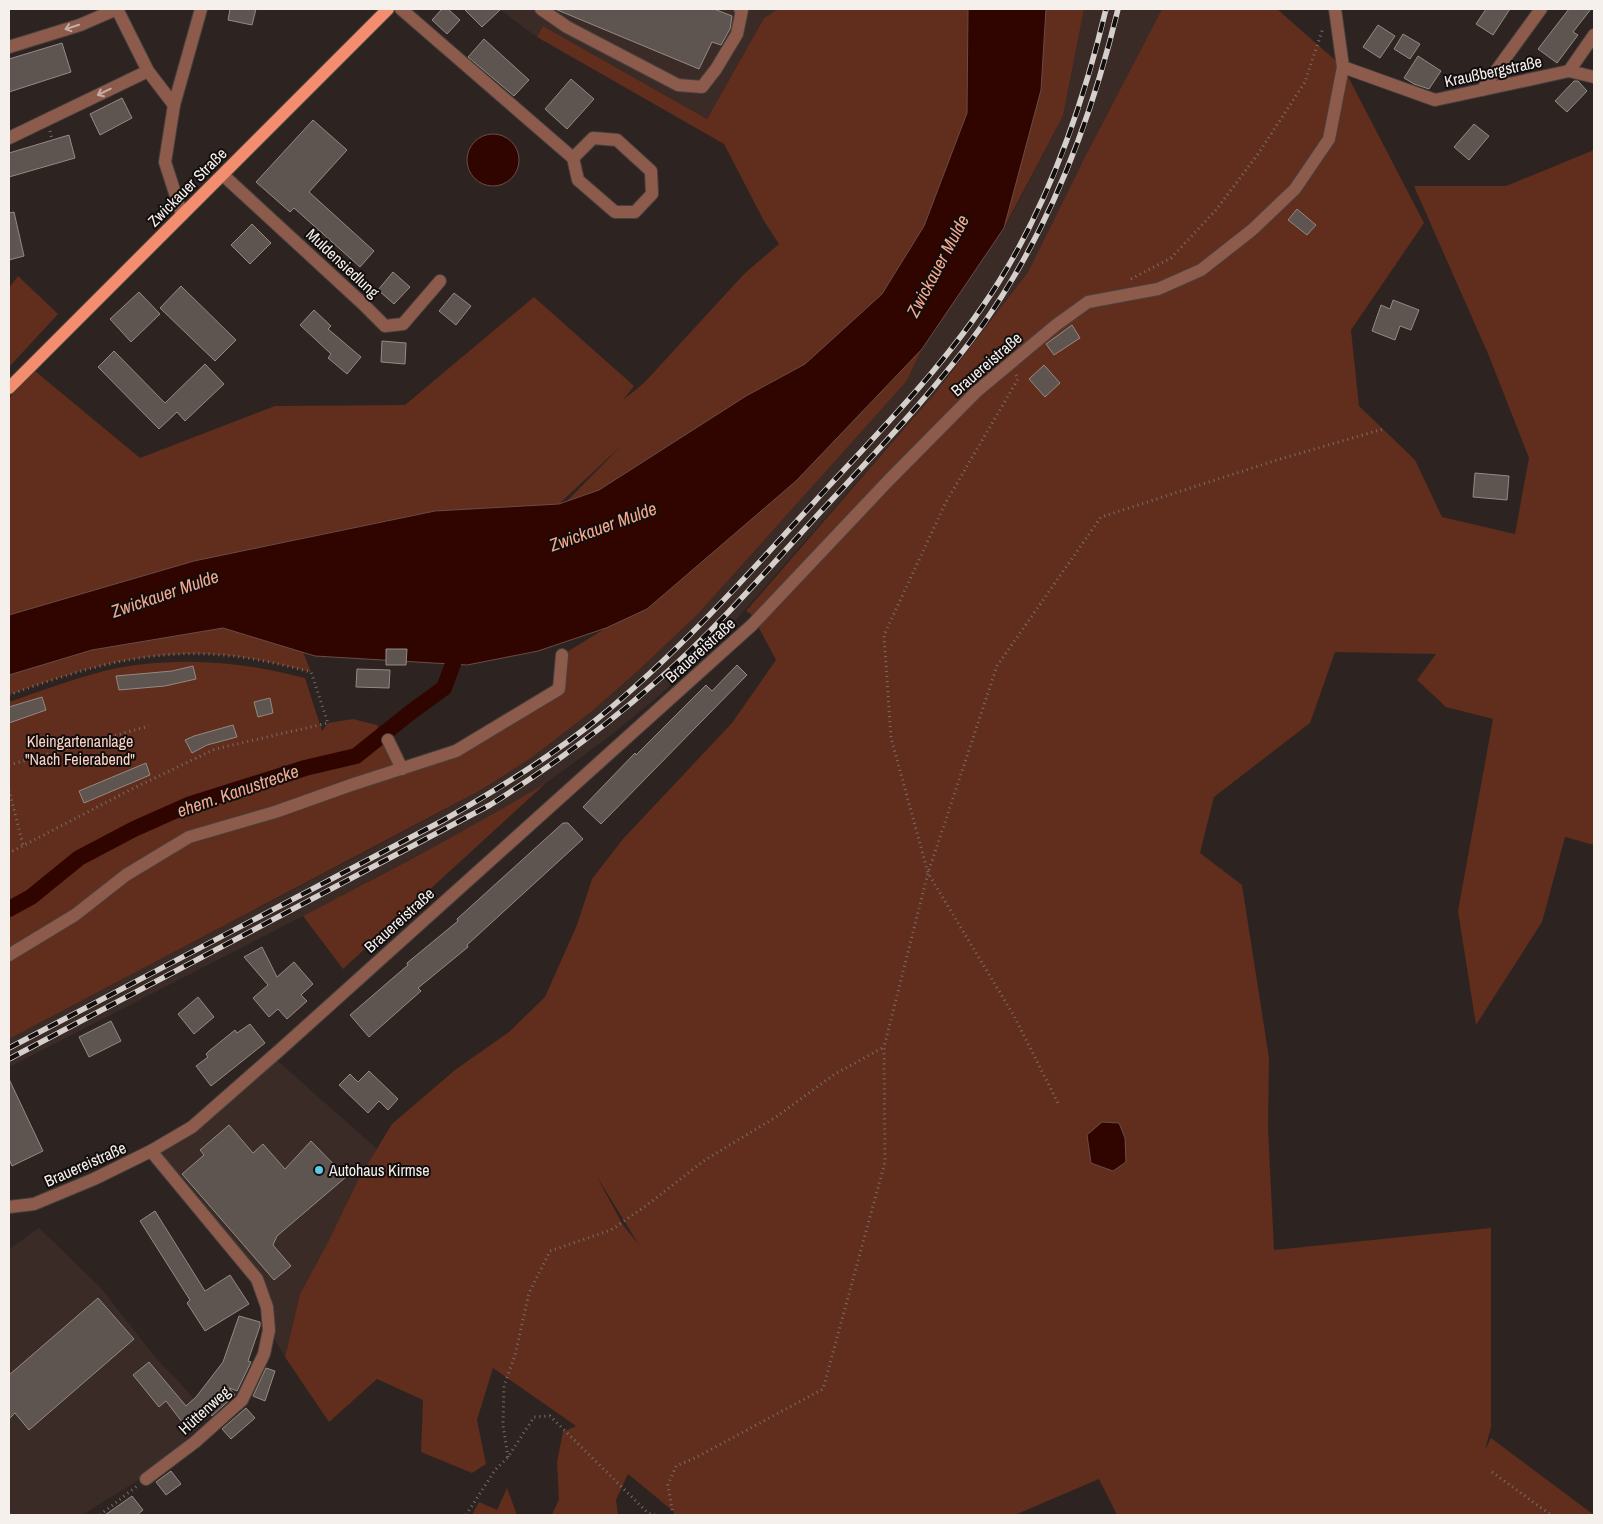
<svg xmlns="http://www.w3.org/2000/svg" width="1603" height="1524" viewBox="0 0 1603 1524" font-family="'Archivo Narrow',sans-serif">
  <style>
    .built { fill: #3a2b26 }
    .green { fill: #612d1c; fill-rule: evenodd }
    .water { fill: #300500; stroke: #6b4c47 }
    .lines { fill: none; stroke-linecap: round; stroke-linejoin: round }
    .canal { stroke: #300500; stroke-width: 16 }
    .building { fill: #5e5450; stroke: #948985 }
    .minor-casing { stroke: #49413e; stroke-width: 14 }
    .major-casing { stroke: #49413e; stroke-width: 14 }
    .path { stroke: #776f6c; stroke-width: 3; stroke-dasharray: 1 4; stroke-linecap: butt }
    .minor { stroke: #8c5b4b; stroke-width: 12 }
    .major { stroke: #f28e6d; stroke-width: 12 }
    .rail-casing { stroke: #d6d0cd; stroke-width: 5.5 }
    .rail { stroke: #120e0d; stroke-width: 4; stroke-dasharray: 11; stroke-linecap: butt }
    .oneway { stroke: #c6ada4 }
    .poi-dot { fill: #5bc8e6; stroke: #120e0d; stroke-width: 2 }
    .labels { text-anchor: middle; stroke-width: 4; stroke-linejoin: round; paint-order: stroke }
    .street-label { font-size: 16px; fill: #f6f0ed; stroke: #120e0d }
    .park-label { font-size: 16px; fill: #fbd2c5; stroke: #120e0d }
    .poi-label { font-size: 16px; fill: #f6f0ed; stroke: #120e0d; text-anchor: start }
    .water-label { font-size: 18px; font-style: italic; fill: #f6a98f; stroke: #120e0d }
  </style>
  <rect width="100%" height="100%" fill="#2d2421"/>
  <g class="built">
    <polygon points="499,9 778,9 764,18 707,119 543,26 537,37"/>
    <polygon points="1084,9 1162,9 1099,130 1028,272 936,392 713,646 660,695 610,736 546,783 494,815 303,916 9,1067 9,1039 435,815 481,790 531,758 591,712 640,669 698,614 906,382 922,349 1006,226 1063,116"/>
    <polygon points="272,1056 377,1149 358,1180 329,1240 300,1294 285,1357 269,1330 257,1279 151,1151"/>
    <polygon points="39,1228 100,1287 159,1362 181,1384 209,1417 153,1471 82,1515 9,1515 9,1249"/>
  </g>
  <g class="green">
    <polygon points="778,9 968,9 967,113 924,226 882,294 805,364 746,396 599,490 566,502 622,445 559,504 435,511 194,561 9,615 9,398 35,371 140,458 275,406 405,405 534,297 634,386 623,400 644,383 744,274 779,244 764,221 724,144 537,37 543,26 707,119 764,18"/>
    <polygon points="1046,9 1084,9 1063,116 1004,228 1041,90"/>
    <path d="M 1162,9 L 1277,9 L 1343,67 L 1424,223 L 1351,330 L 1359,406 L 1415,460 L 1442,517 L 1515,534 L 1529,458 L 1489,356 L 1414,186 L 1506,186 L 1594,150 L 1594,845 L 1565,837 L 1542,922 L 1476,1025 L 1458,911 L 1493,719 L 1446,707 L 1417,680 L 1436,654 L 1335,652 L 1310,723 L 1214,797 L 1200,853 L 1242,885 L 1269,1058 L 1268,1129 L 1274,1250 L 1491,1228 L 1491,1427 L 1485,1450 L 1491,1438 L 1594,1515 L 1117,1515 L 1099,1479 L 1015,1515 L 675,1515 L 673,1511 L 628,1474 L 616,1500 L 618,1515 L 552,1515 L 559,1499 L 557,1462 L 563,1432 L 576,1426 L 493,1368 L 477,1420 L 486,1464 L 472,1473 L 421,1452 L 423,1400 L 377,1379 L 329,1422 L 285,1357 L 300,1294 L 329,1240 L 358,1180 L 392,1124 L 455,1070 L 509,1032 L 545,997 L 577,925 L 592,879 L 623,839 L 732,723 L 776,660 L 752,615 L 746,611 L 936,392 L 1028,272 L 1086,155 ZM 598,1179 L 599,1180 L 639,1245 L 623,1225 Z"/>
    <polygon points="18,276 58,314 9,367 9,288"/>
    <path d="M 922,349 L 906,382 L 698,614 L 640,669 L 591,712 L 531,758 L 481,790 L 9,1039 L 9,702 C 44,690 81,676 117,668 C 181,656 244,662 305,678 L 322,731 L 328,723 L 353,719 L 377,725 L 402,769 L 456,751 L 559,689 L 562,655 L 606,628 L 647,609 L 796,481 Z"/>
    <path d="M 223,628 L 303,652 L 311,672 C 276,663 241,655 206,654 C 138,651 71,672 9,695 L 9,675 L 92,650 Z"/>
    <path d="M 546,783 L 343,969 L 303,916 C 385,873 467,831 546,783 Z"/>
    <polygon points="507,1488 517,1515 472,1515 479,1502 497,1510"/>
  </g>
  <g class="water">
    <polygon points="968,9 1046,9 1041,90 1004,228 922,349 796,481 647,609 606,628 538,651 467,665 315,656 223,628 92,650 9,675 9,615 194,561 435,511 559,504 599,490 746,396 805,364 882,294 924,226 967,113"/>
    <circle cx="493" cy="160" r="26"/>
    <polygon points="1102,1122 1119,1123 1125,1138 1126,1162 1113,1171 1091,1163 1087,1135"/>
  </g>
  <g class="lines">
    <polyline class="canal" points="9,909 31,897 79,858 134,829 188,805 305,768 356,756 411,712 444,688 453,664"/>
  </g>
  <g class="building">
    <polygon points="230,9 256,9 252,25 228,20"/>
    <polygon points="442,9 448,9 460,20 447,34 432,20"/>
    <polygon points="464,9 501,9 482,27"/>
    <polygon points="555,9 714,9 732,16 730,29 721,45 712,42 699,69"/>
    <polygon points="1486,9 1510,9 1493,35 1476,24"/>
    <polygon points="1569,9 1591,9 1573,32 1578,35 1557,63 1538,49"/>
    <polygon points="1378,25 1395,36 1380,58 1363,47"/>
    <polygon points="1403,34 1420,44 1410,59 1394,49"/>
    <polygon points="484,39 529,80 514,96 468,57"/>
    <polygon points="62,43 71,72 9,92 9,59"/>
    <polygon points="1418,56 1441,71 1429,89 1414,84 1404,78"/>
    <polygon points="571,79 594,99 567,129 545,109"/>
    <polygon points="1574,81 1578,81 1587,91 1567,112 1555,101"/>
    <polygon points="122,98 132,118 100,135 90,114"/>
    <polygon points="313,120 347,150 309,192 374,251 360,267 294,208 290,212 256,182"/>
    <polygon points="1474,124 1489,136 1469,160 1454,147"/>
    <polygon points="69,135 75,158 9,177 9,153"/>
    <polygon points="1297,209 1316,225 1307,235 1288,220"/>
    <polygon points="14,212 24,256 9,260 9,213"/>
    <polygon points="252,224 271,243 250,264 231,245"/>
    <polygon points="393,272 410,287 394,304 378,290"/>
    <polygon points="181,286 236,340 215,361 160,308"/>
    <polygon points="139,292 160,314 131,342 110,319"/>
    <polygon points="454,293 471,306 456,325 439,311"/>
    <polygon points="1393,300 1419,310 1411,330 1400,326 1395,340 1372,331 1381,305 1390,309"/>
    <polygon points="314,310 331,326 328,329 361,357 347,374 328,358 331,354 300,325"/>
    <polygon points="1072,325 1080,338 1054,355 1046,344"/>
    <polygon points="382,341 406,343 405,364 381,362"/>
    <polygon points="114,351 165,403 205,364 224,384 185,421 177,412 159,429 98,367"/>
    <polygon points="1044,365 1060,383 1045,397 1029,379"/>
    <polygon points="1475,473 1509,476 1507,500 1473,497"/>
    <polygon points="386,649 407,649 406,665 386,665"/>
    <polygon points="737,665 747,675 601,824 583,807 635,753 636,755 706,685 712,691"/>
    <polygon points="193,666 196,679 165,686 119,690 116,676 172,671"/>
    <polygon points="357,669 390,670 389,688 356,687"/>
    <polygon points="42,697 46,710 9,723 9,707"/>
    <polygon points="270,698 273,713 258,717 254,702"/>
    <polygon points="233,725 237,737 207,745 192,753 185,740 194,736"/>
    <polygon points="146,763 150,775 84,803 79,791"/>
    <polygon points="563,823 568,823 583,839 467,945 468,947 418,988 421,991 369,1037 350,1015 408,965 407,963 458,921 457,919"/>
    <polygon points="262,947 277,977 294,962 313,984 301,995 307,1001 287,1019 278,1009 269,1017 253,998 268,985 244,957"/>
    <polygon points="198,997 214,1017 194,1034 178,1014"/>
    <polygon points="111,1021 121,1041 89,1057 79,1037"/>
    <polygon points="250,1024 265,1043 211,1086 196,1066 208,1057 206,1054 209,1051 235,1030 237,1033"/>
    <polygon points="369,1071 398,1099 388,1110 379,1101 368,1113 339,1085 350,1074 358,1082"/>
    <polygon points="9,1079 43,1151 12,1166 9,1159"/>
    <polygon points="229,1125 253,1153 263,1144 285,1169 311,1141 346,1177 277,1236 273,1245 291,1266 274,1280 182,1174 204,1155 200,1150"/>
    <polygon points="155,1211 205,1291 230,1275 249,1304 205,1331 187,1303 190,1300 140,1221"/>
    <polygon points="98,1298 134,1339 29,1430 15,1413 9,1419 9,1375"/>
    <polygon points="239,1316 260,1322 260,1326 248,1361 251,1362 237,1391 229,1388 235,1395 212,1416 209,1413 189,1431 166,1401 159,1407 133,1375 149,1362 186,1406 196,1397 223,1362"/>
    <polygon points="266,1368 275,1371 265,1401 253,1396"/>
    <polygon points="246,1408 255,1418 231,1439 222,1429"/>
    <polygon points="171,1471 181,1484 166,1495 156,1482"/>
    <polygon points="132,1496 143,1510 137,1515 105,1515"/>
  </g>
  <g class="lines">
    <g class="minor-casing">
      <g id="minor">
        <polyline points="117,9 148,71 174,105"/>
        <polyline points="401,9 573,158 578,180 615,212 635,212 652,194 651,171 617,140 593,138 573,158"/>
        <polyline points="541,9 567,27 678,85 702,87 716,69 737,34 742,10 740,9"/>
        <polyline points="9,47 80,25 117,9"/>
        <polyline points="1343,67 1435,100 1569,71 1594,77"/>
        <polyline points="1569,71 1594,35"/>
        <polyline points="1482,90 1541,9"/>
        <polyline points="9,138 148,71"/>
        <polyline points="223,175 362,303 385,326 403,324 440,281"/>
        <polyline points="182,215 165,162 174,105 201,9"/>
        <polyline points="388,740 402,769"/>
        <polyline points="9,955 75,915 126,875 189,837 275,812 351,785 456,751 559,689 562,655"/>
        <polyline points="9,1207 34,1204 94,1179 151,1151 192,1127 282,1048 752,625 889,480 976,392 1056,325 1088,302 1158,289 1201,270 1252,230 1295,189 1329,139 1343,67 1335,9"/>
        <polyline points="146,1479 195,1442 242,1400 264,1354 269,1330 267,1307 257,1279 151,1151"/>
      </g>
    </g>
    <g class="major-casing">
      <polyline id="major" points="9,388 388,9"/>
    </g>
    <g class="path">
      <polyline points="50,131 52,140"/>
      <polyline points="1131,279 1171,258 1216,210 1258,154 1305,82 1323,28"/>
      <polyline points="1016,375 1018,379 946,502 884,635 891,738 928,873 1014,1016 1059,1105"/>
      <path d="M 9,695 C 72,672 138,651 206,654 C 241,655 276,663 311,672 L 328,723 L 215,749 L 130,790 L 9,853"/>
      <polyline points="9,765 149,726"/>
      <polyline points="9,790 23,845"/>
      <polyline points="508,1457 503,1425 504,1386 515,1355 529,1293 550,1251 611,1230 647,1205 705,1160 776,1117 835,1074 884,1047"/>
      <polyline points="1492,1472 1551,1515"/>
      <polyline points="100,1515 137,1486"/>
      <polyline points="466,1515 495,1470 508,1457 534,1417 550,1416 648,1513 655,1515"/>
      <polyline points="673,1515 668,1485 676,1466 695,1458 823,1389 885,1162 884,1047 928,873 997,666 1101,517 1277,460 1383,429"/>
    </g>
    <use href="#minor" class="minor"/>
    <use href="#major" class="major"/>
    <g class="rail-casing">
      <g id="rail">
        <path d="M 9,1048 L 442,821 C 495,791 548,759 596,720 C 681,651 754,568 828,487 C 892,418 958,351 1006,270 C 1054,189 1084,101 1106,9"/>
        <path d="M 9,1059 L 490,805 C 549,768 605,727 657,681 C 713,632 763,575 813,520 C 872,456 933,394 984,323 C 1050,229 1091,121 1118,9"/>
      </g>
    </g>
    <use href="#rail" class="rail"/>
  </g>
  <defs><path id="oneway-shaft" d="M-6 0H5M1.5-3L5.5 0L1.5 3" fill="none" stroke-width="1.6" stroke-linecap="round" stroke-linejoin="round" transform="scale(1.25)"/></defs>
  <g class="oneway">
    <use href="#oneway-shaft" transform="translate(72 27) rotate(162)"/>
    <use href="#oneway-shaft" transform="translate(104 92) rotate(154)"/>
  </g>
  <circle class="poi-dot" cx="319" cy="1170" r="5"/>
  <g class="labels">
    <g class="street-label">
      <text transform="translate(1493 71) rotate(-12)" y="6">Kraußbergstraße</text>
      <text transform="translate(187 187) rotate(-45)" y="6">Zwickauer Straße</text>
      <text transform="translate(343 263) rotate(43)" y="6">Muldensiedlung</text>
      <text transform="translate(986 364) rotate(-41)" y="6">Brauereistraße</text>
      <text transform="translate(700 650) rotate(-42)" y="6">Brauereistraße</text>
      <text transform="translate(399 920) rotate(-42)" y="6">Brauereistraße</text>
      <text transform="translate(85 1164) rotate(-24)" y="6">Brauereistraße</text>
      <text transform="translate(204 1410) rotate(-42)" y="6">Hüttenweg</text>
    </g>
    <g class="park-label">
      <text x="80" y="747">Kleingartenanlage<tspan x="80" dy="18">"Nach Feierabend"</tspan></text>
    </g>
    <g class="poi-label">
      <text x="329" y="1176">Autohaus Kirmse</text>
    </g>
    <g class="water-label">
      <text transform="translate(938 266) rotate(-62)" y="6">Zwickauer Mulde</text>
      <text transform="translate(603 527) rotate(-20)" y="6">Zwickauer Mulde</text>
      <text transform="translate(165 594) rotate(-19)" y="6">Zwickauer Mulde</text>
      <text transform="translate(238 791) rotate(-19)" y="6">ehem. Kanustrecke</text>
    </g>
  </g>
  <rect width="1603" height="1524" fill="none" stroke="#f6f0ed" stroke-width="20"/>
</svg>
